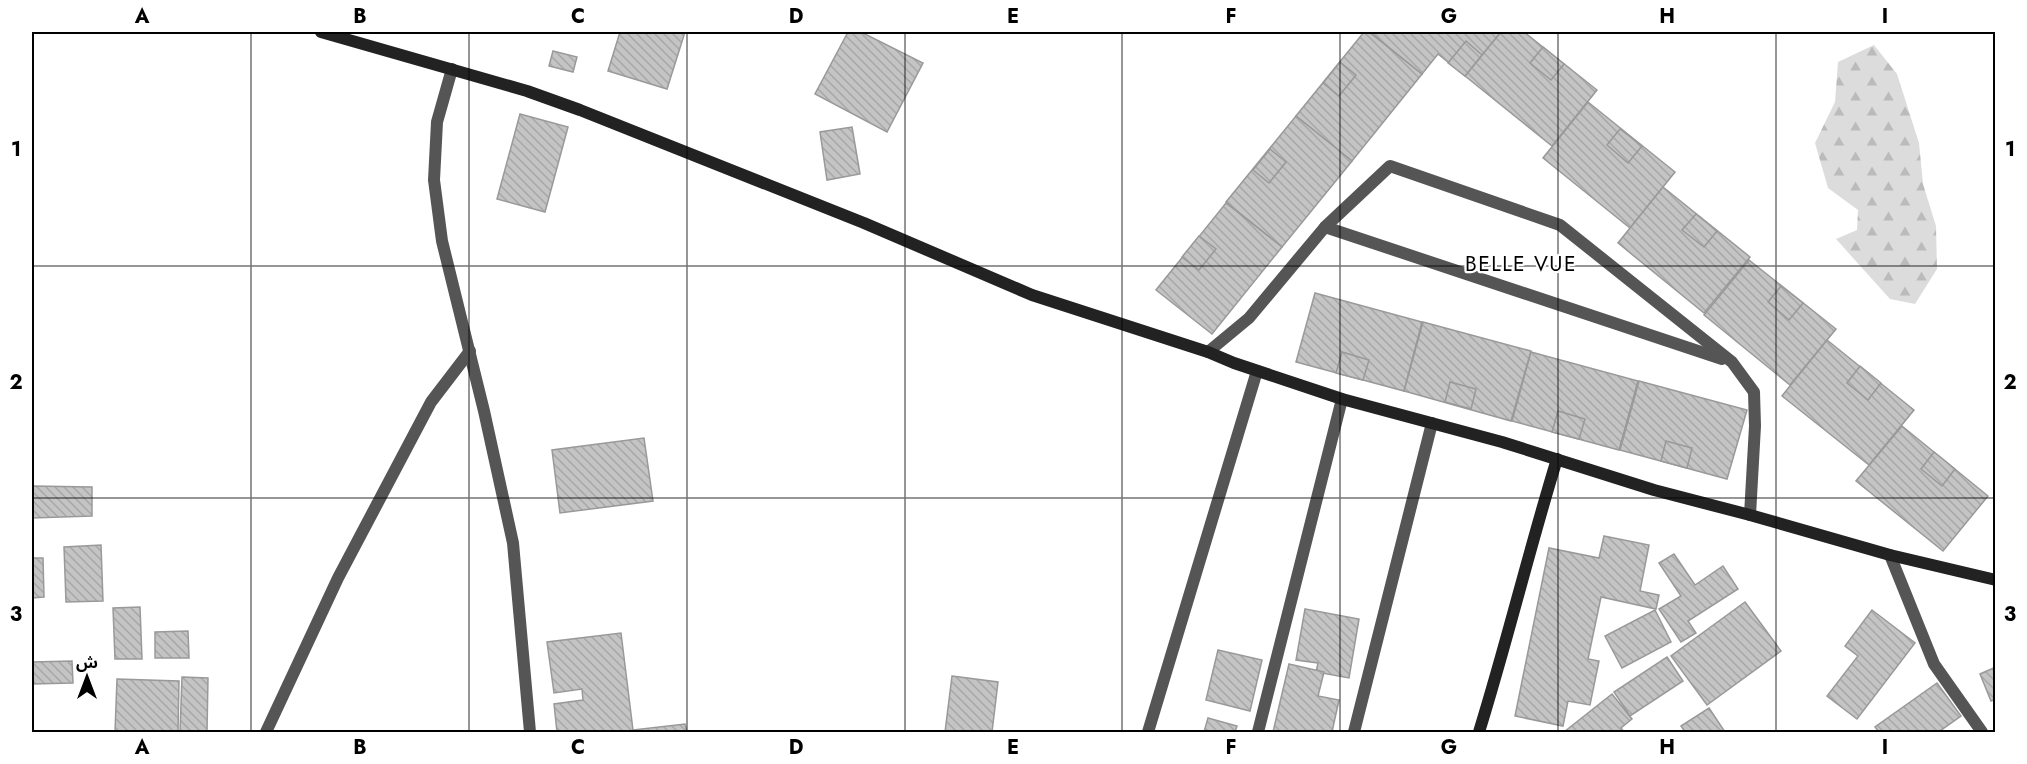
<svg xmlns="http://www.w3.org/2000/svg" width="2027" height="764" viewBox="0 0 2027 764" font-family="Jost,'Noto Sans Arabic',sans-serif">
  <style>
    .forest { fill: url(#forest-firs) }
    .building { fill: url(#building-back-hatch); stroke: #999; stroke-width: 1.5 }
    .lines { fill: none; stroke-linecap: round; stroke-linejoin: round }
    .street { stroke: #555; stroke-width: 12 }
    .secondary { stroke: #222; stroke-width: 12 }
    .grid { fill: none; stroke: #000; stroke-width: 1.5; stroke-opacity: 0.55 }
    .labels { text-anchor: middle; stroke-width: 4.5; stroke-linejoin: round; paint-order: stroke }
    .quarter-label { font-size: 21px; letter-spacing: 1.5px; fill: #000; stroke: #fff }
    .neatline { fill: none; stroke: #000; stroke-width: 2 }
    .grid-label { font-size: 20px; text-anchor: middle; font-weight: bold; fill: #000 }
  </style>
  <defs>
    <pattern id="forest-firs" width="22" height="20" patternUnits="userSpaceOnUse" patternTransform="scale(1.5)"><rect width="22" height="20" fill="#dcdcdc"/><path d="M5 1l3.5 6h-7zM16 11l3.5 6h-7z" fill="#bbb"/></pattern>
    <pattern id="building-back-hatch" width="6" height="6" patternUnits="userSpaceOnUse" patternTransform="scale(1.5)"><rect width="6" height="6" fill="#c4c4c4"/><path d="M-1 5l2 2M0 0l6 6M5-1l2 2" fill="none" stroke="#a7a7a7"/></pattern>
  </defs>
  <rect width="100%" height="100%" fill="#fff"/>
  <polygon class="forest" points="1874,45 1897,74 1919,143 1923,184 1936,226 1937,269 1915,304 1890,299 1836,239 1857,230 1858,210 1828,188 1815,143 1835,102 1838,62"/>
  <g class="building">
    <polygon points="620,32 685,32 667,89 608,71"/>
    <polygon points="848,32 861,32 923,63 887,132 815,94"/>
    <polygon points="1364,32 1369,32 1422,74 1352,161 1296,116"/>
    <polygon points="1370,32 1501,32 1465,76 1438,54 1422,74"/>
    <polygon points="1501,32 1524,32 1597,90 1552,146 1465,76"/>
    <polygon points="1466,41 1482,55 1465,76 1448,63"/>
    <polygon points="1543,47 1564,64 1551,80 1530,63"/>
    <polygon points="553,51 577,57 573,72 549,66"/>
    <polygon points="1340,62 1356,75 1339,96 1323,83"/>
    <polygon points="1588,102 1675,172 1630,228 1543,158"/>
    <polygon points="520,114 568,127 545,212 497,199"/>
    <polygon points="1296,116 1352,161 1282,247 1226,202"/>
    <polygon points="852,127 860,174 827,180 820,132"/>
    <polygon points="1620,129 1642,146 1628,163 1607,145"/>
    <polygon points="1270,149 1286,162 1269,183 1253,170"/>
    <polygon points="1663,187 1750,257 1704,313 1618,243"/>
    <polygon points="1226,203 1282,247 1212,334 1156,290"/>
    <polygon points="1696,214 1717,231 1704,247 1682,230"/>
    <polygon points="1199,236 1216,249 1199,270 1182,257"/>
    <polygon points="1749,260 1836,329 1790,385 1704,315"/>
    <polygon points="1781,286 1803,303 1789,320 1768,302"/>
    <polygon points="1315,293 1422,322 1404,391 1296,362"/>
    <polygon points="1423,322 1531,351 1511,421 1404,391"/>
    <polygon points="1827,340 1914,410 1869,465 1782,396"/>
    <polygon points="1342,352 1369,360 1363,380 1336,373"/>
    <polygon points="1531,352 1638,381 1619,450 1512,421"/>
    <polygon points="1860,366 1881,383 1868,400 1847,383"/>
    <polygon points="1639,381 1747,410 1727,479 1620,450"/>
    <polygon points="1450,382 1476,389 1471,409 1445,402"/>
    <polygon points="1558,411 1585,419 1579,439 1552,432"/>
    <polygon points="1902,426 1988,496 1943,551 1856,481"/>
    <polygon points="644,438 653,501 560,513 552,450"/>
    <polygon points="1666,441 1692,448 1687,468 1661,461"/>
    <polygon points="1934,452 1955,469 1942,486 1921,469"/>
    <polygon points="32,486 92,487 92,516 32,518"/>
    <polygon points="1604,536 1649,545 1640,591 1659,595 1656,609 1601,597 1588,659 1599,661 1590,705 1568,701 1563,726 1515,716 1549,548 1599,558"/>
    <polygon points="101,545 103,601 66,602 64,547"/>
    <polygon points="1674,554 1695,585 1723,566 1738,589 1688,621 1696,633 1681,642 1659,609 1681,596 1659,563"/>
    <polygon points="32,558 43,558 44,597 32,598"/>
    <polygon points="1745,602 1781,651 1707,705 1671,656"/>
    <polygon points="140,607 142,659 115,659 113,608"/>
    <polygon points="1305,609 1359,619 1349,678 1316,672 1318,663 1296,660"/>
    <polygon points="1655,610 1671,642 1622,668 1605,636"/>
    <polygon points="1872,610 1915,643 1857,719 1827,696 1858,656 1845,646"/>
    <polygon points="188,631 189,658 155,658 155,632"/>
    <polygon points="621,633 633,730 685,724 687,732 557,732 554,704 583,700 582,689 554,693 547,642"/>
    <polygon points="1218,650 1262,660 1250,711 1206,700"/>
    <polygon points="1667,657 1683,681 1630,716 1614,692"/>
    <polygon points="72,661 73,683 32,684 32,662"/>
    <polygon points="1289,664 1324,672 1318,696 1339,700 1332,732 1273,732"/>
    <polygon points="1996,667 1996,699 1991,701 1980,674"/>
    <polygon points="952,676 998,682 992,732 945,732"/>
    <polygon points="182,677 208,678 207,732 180,732"/>
    <polygon points="117,679 179,681 178,732 115,732"/>
    <polygon points="1937,683 1961,716 1940,731 1942,732 1879,732 1875,727"/>
    <polygon points="1612,694 1632,719 1621,728 1624,732 1564,732"/>
    <polygon points="1709,708 1725,732 1685,732 1681,726"/>
    <polygon points="1208,718 1237,726 1235,732 1204,732"/>
  </g>
  <g class="lines">
    <g class="street">
      <polyline points="452,69 437,122 434,180 442,241 484,411 513,543 530,732"/>
      <polyline points="1325,227 1722,359"/>
      <polyline points="1208,352 1249,318 1325,227 1390,166 1560,225 1732,362 1754,392 1755,426 1750,515"/>
      <polyline points="1890,555 1934,664 1982,732"/>
      <polyline points="266,732 338,578 431,402 470,351"/>
      <polyline points="1148,732 1257,371"/>
      <polyline points="1258,732 1342,399"/>
      <polyline points="1354,732 1432,423"/>
    </g>
    <g class="secondary">
      <polyline points="321,32 527,91 580,110 864,223 1032,295 1208,352 1234,363 1342,399 1502,442 1654,490 1750,515 1890,555 1996,580"/>
      <path d="M 1479,732 C 1507,642 1529,550 1557,459"/>
    </g>
  </g>
  <path class="grid" d="M 251,32 L 251,732M 469,32 L 469,732M 687,32 L 687,732M 905,32 L 905,732M 1122,32 L 1122,732M 1340,32 L 1340,732M 1558,32 L 1558,732M 1776,32 L 1776,732M 32,266 L 1996,266M 32,498 L 1996,498"/>
  <g class="labels">
    <g class="quarter-label">
      <text x="1521" y="271">BELLE VUE</text>
    </g>
  </g>
  <rect width="2027" height="764" fill="none" stroke="#ffffff" stroke-width="66"/>
  <g transform="translate(87 677)" stroke="#ffffff" stroke-width="4.5" paint-order="stroke">
  <path d="M0-4.5L10 22L0 15L-10 22Z" fill="#000000"/>
  <text y="-9" font-size="16" font-weight="bold" text-anchor="middle" fill="#000000">ش</text>
  </g>
  <rect x="33" y="33" width="1961" height="698" class="neatline"/>
  <g class="grid-label">
    <text x="142" y="23">A</text>
    <text x="360" y="23">B</text>
    <text x="578" y="23">C</text>
    <text x="796" y="23">D</text>
    <text x="1013" y="23">E</text>
    <text x="1231" y="23">F</text>
    <text x="1449" y="23">G</text>
    <text x="1667" y="23">H</text>
    <text x="1885" y="23">I</text>
    <text x="16" y="156">1</text>
    <text x="2010" y="156">1</text>
    <text x="16" y="389">2</text>
    <text x="2010" y="389">2</text>
    <text x="16" y="621">3</text>
    <text x="2010" y="621">3</text>
    <text x="142" y="754">A</text>
    <text x="360" y="754">B</text>
    <text x="578" y="754">C</text>
    <text x="796" y="754">D</text>
    <text x="1013" y="754">E</text>
    <text x="1231" y="754">F</text>
    <text x="1449" y="754">G</text>
    <text x="1667" y="754">H</text>
    <text x="1885" y="754">I</text>
  </g>
</svg>
